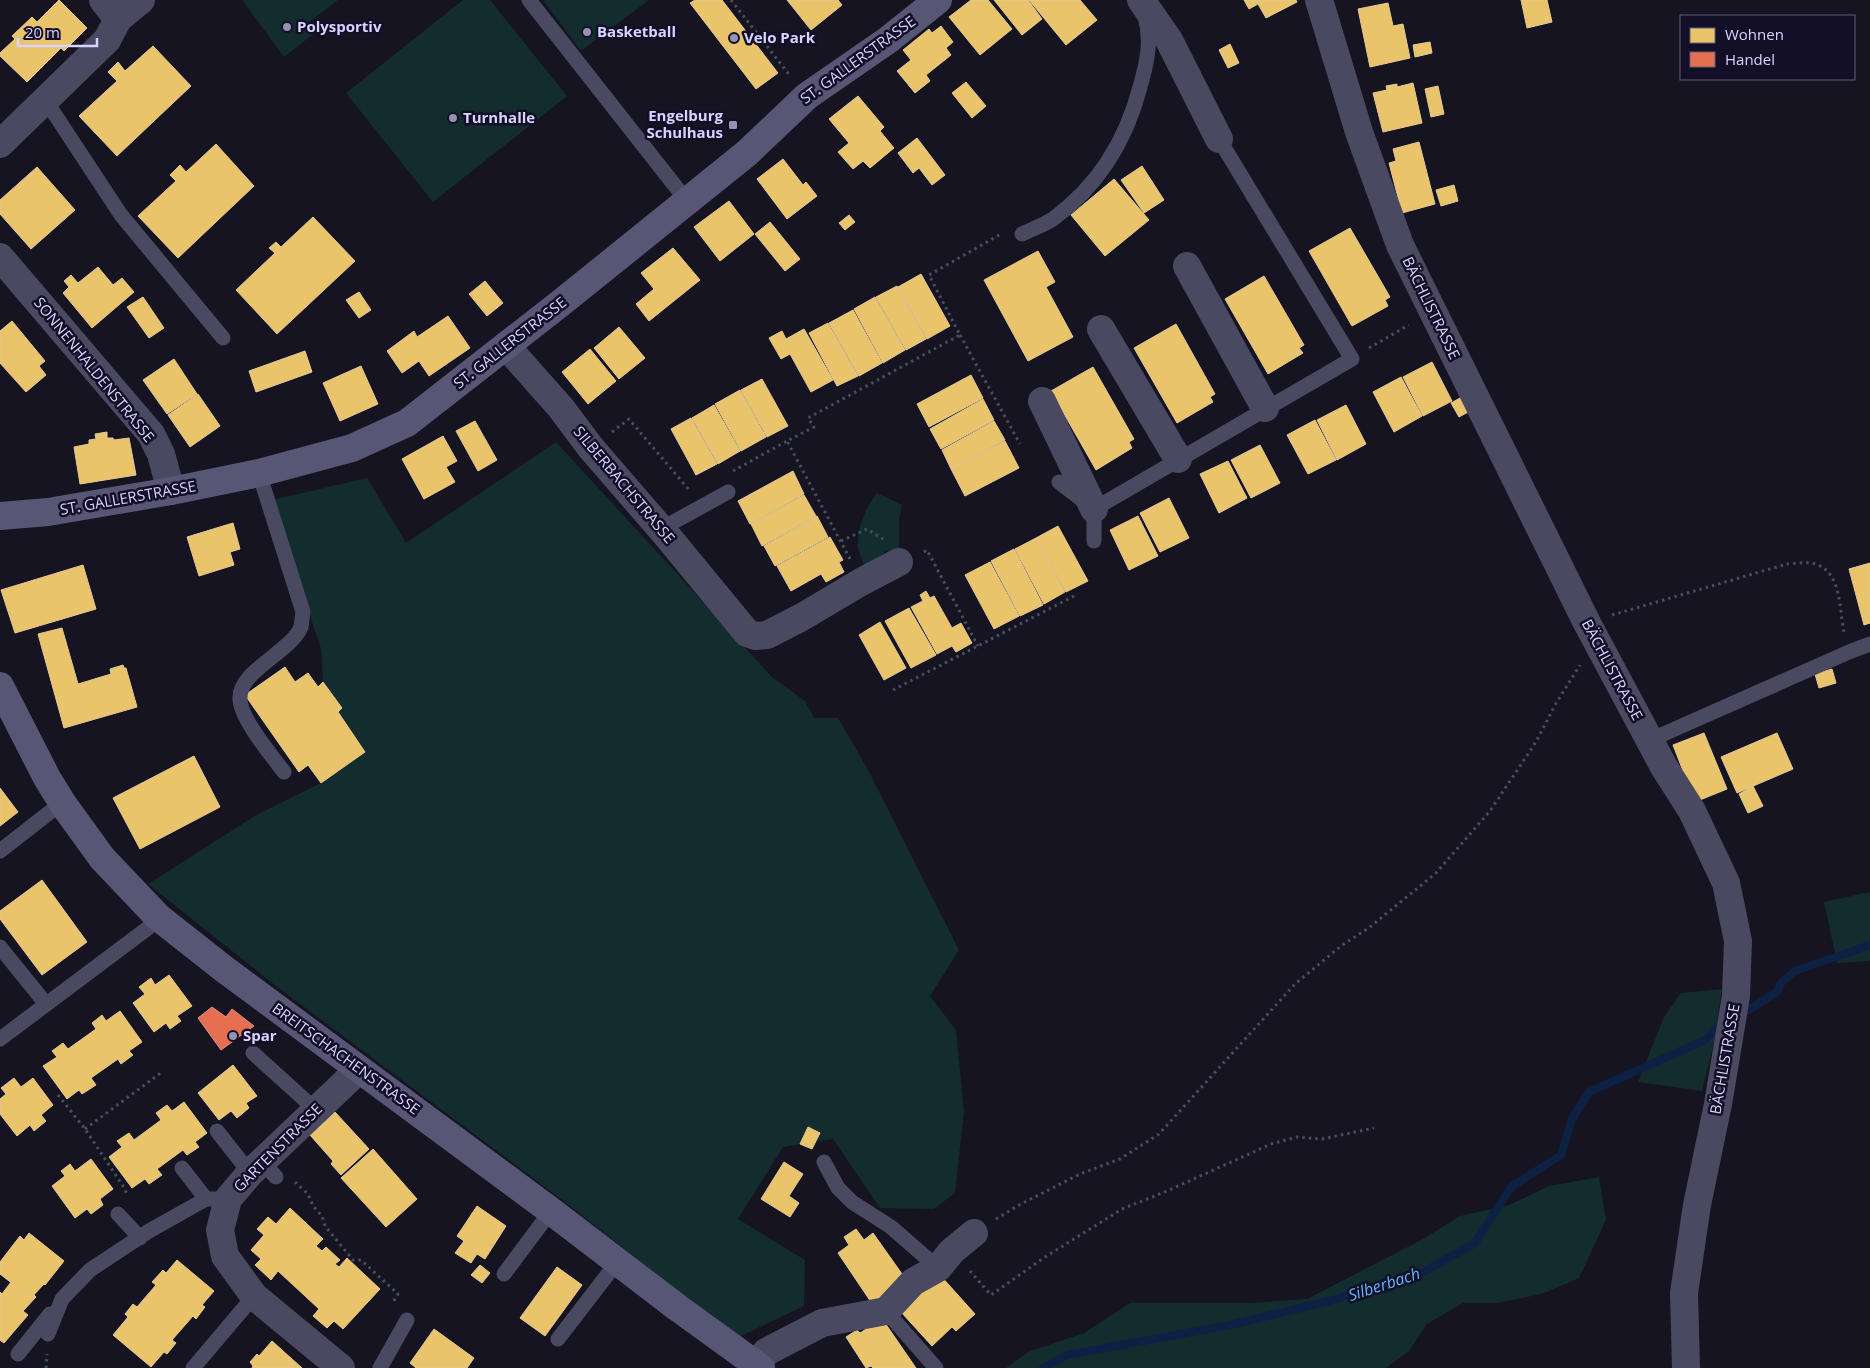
<svg xmlns="http://www.w3.org/2000/svg" width="1870" height="1368" viewBox="0 0 1870 1368" font-family="'Open Sans',sans-serif">
  <style>
    .green { fill: #132c2d }
    .homes { fill: #e9c46a; stroke: #e4c997 }
    .shops { fill: #e76f51; stroke: #e38d85 }
    .lines { fill: none; stroke-linecap: round; stroke-linejoin: round }
    .stream { stroke: #0d2144; stroke-width: 8 }
    .path { stroke: #44505f; stroke-width: 3; stroke-dasharray: 2.5 4; stroke-linecap: butt }
    .lane { stroke: #4a4962; stroke-width: 15 }
    .street { stroke: #4a4962; stroke-width: 28 }
    .secondary { stroke: #575674; stroke-width: 28 }
    .poi-dot { fill: #9591b1; stroke: #130f26; stroke-width: 2 }
    .labels { text-anchor: middle; stroke-width: 5; stroke-linejoin: round; paint-order: stroke }
    .poi-label { font-size: 15px; font-weight: bold; fill: #d9d4ff; stroke: #130f26; text-anchor: start }
    .street-label { font-size: 15px; fill: #d9d4ff; stroke: #130f26 }
    .water-label { font-size: 16px; font-style: italic; fill: #62b6ff; stroke: #130f26 }
  </style>
  <rect width="100%" height="100%" fill="#161421"/>
  <g class="green">
    <polygon points="242,0 338,0 309,22 316,32 284,57"/>
    <polygon points="463,0 490,0 567,96 433,202 346,93"/>
    <polygon points="543,0 649,0 581,51"/>
    <polygon points="556,442 772,677 805,701 814,718 838,718 867,768 959,950 930,996 956,1030 964,1111 955,1193 934,1209 880,1208 833,1139 783,1147 738,1219 805,1260 804,1306 737,1338 569,1205 276,986 148,884 258,814 321,783 365,752 338,712 342,708 323,682 321,649 272,500 367,478 406,543"/>
    <path d="M 877,493 L 902,505 L 899,519 L 899,551 L 891,554 L 886,550 L 881,557 L 864,565 C 862,559 858,552 858,546 C 857,526 866,508 877,493 Z"/>
    <polygon points="1870,892 1870,961 1837,963 1824,902"/>
    <polygon points="1722,989 1714,1042 1702,1091 1638,1082 1664,1017 1681,993"/>
    <polygon points="1599,1177 1606,1220 1579,1278 1542,1294 1497,1303 1463,1303 1427,1324 1409,1351 1386,1368 1006,1368 1028,1352 1084,1333 1130,1303 1250,1303 1307,1299 1423,1239 1460,1216 1509,1205 1549,1186"/>
  </g>
  <g class="homes">
    <polygon points="59,0 87,28 64,51 61,48 27,82 0,56 0,53 15,39 12,36 32,17 37,22"/>
    <polygon points="695,0 722,0 778,73 756,89 690,3"/>
    <polygon points="787,0 838,0 842,5 811,30"/>
    <polygon points="971,0 988,0 1012,29 980,55 949,17"/>
    <polygon points="994,0 1028,0 1042,19 1022,35"/>
    <polygon points="1029,0 1080,0 1097,20 1066,45"/>
    <polygon points="1244,0 1296,0 1297,2 1266,18 1258,4 1249,9"/>
    <polygon points="1521,0 1547,0 1552,22 1527,28"/>
    <polygon points="1388,3 1393,26 1403,24 1410,58 1370,67 1358,9"/>
    <polygon points="941,26 953,42 946,48 951,55 926,75 930,81 915,93 897,71 911,60 903,50 929,29 932,33"/>
    <polygon points="1430,42 1432,53 1415,57 1413,45"/>
    <polygon points="1230,44 1239,63 1228,68 1219,50"/>
    <polygon points="153,46 191,86 117,156 79,116 117,81 108,72 118,62 125,71"/>
    <polygon points="966,82 986,106 972,118 952,93"/>
    <polygon points="1413,83 1422,123 1383,132 1373,93 1387,90 1386,86 1397,84 1397,87"/>
    <polygon points="1438,86 1444,114 1431,117 1425,89"/>
    <polygon points="858,96 884,127 880,131 894,148 870,168 863,161 853,169 838,152 849,143 829,119"/>
    <polygon points="917,138 945,175 932,185 919,168 913,173 898,153"/>
    <polygon points="1419,142 1435,204 1402,213 1389,163 1396,161 1393,149"/>
    <polygon points="216,144 254,186 178,258 138,216 176,181 170,175 180,165 186,172"/>
    <polygon points="783,159 803,185 806,182 817,196 787,219 757,179"/>
    <polygon points="1142,166 1164,200 1144,213 1121,180"/>
    <polygon points="37,167 75,210 31,249 0,214 0,200"/>
    <polygon points="1114,179 1149,220 1105,256 1071,215"/>
    <polygon points="1454,185 1458,201 1441,206 1436,190"/>
    <polygon points="729,201 754,234 720,261 694,227"/>
    <polygon points="849,215 855,222 845,230 839,223"/>
    <polygon points="313,217 355,261 277,334 236,290 275,253 269,248 276,242 281,247"/>
    <polygon points="770,222 800,259 785,271 755,234"/>
    <polygon points="1350,228 1390,297 1385,300 1388,306 1352,326 1309,251"/>
    <polygon points="673,248 700,280 649,321 636,304 654,289 641,273"/>
    <polygon points="1038,251 1055,282 1046,287 1073,337 1028,361 984,280"/>
    <polygon points="98,267 113,285 122,278 134,292 92,328 63,293 69,287 64,281 71,275 78,283"/>
    <polygon points="921,274 950,326 927,339 898,287"/>
    <polygon points="1264,276 1304,345 1299,348 1303,353 1268,374 1225,299"/>
    <polygon points="485,281 503,303 487,316 469,294"/>
    <polygon points="897,286 926,339 906,350 876,297"/>
    <polygon points="359,292 371,310 359,318 346,300"/>
    <polygon points="143,297 164,328 149,338 127,307"/>
    <polygon points="875,297 905,350 883,363 854,309"/>
    <polygon points="853,310 882,363 859,376 829,323"/>
    <polygon points="448,316 470,348 429,376 419,361 402,373 387,351 414,331 417,337"/>
    <polygon points="12,321 45,361 39,366 46,375 26,392 0,363 0,331"/>
    <polygon points="828,323 858,376 837,386 809,333"/>
    <polygon points="1176,324 1215,394 1210,397 1213,402 1177,423 1134,348"/>
    <polygon points="619,327 645,358 619,379 594,348"/>
    <polygon points="804,329 833,380 811,392 790,354 781,359 769,338 782,331 786,339"/>
    <polygon points="590,349 616,381 588,404 562,372"/>
    <polygon points="305,351 312,372 256,392 249,371"/>
    <polygon points="174,359 197,394 167,414 143,380"/>
    <polygon points="1432,362 1452,401 1423,416 1403,377"/>
    <polygon points="361,366 378,404 340,421 323,383"/>
    <polygon points="1093,367 1134,439 1129,442 1132,448 1096,470 1051,391"/>
    <polygon points="971,375 983,398 929,427 917,404"/>
    <polygon points="1401,377 1422,416 1394,432 1373,392"/>
    <polygon points="762,379 788,426 767,437 741,390"/>
    <polygon points="740,390 766,437 741,451 715,404"/>
    <polygon points="198,394 220,426 190,447 168,415"/>
    <polygon points="1462,397 1470,411 1459,417 1451,403"/>
    <polygon points="983,399 994,420 941,449 930,429"/>
    <polygon points="714,405 740,451 718,464 692,418"/>
    <polygon points="1346,405 1366,444 1337,460 1317,420"/>
    <polygon points="691,418 717,464 696,475 671,429"/>
    <polygon points="1315,420 1336,460 1308,474 1287,435"/>
    <polygon points="475,421 497,460 478,471 456,431"/>
    <polygon points="994,421 1005,440 951,469 942,450"/>
    <polygon points="107,432 107,438 113,438 114,440 129,438 136,475 80,484 74,447 89,444 89,440 96,439 95,434"/>
    <polygon points="443,436 457,461 446,467 455,482 424,499 402,459"/>
    <polygon points="1005,441 1019,468 965,496 951,469"/>
    <polygon points="1260,445 1280,483 1251,498 1231,460"/>
    <polygon points="1228,461 1247,498 1219,513 1200,474"/>
    <polygon points="793,471 804,494 750,524 738,501"/>
    <polygon points="804,495 816,516 762,546 751,524"/>
    <polygon points="1169,498 1189,538 1160,552 1140,513"/>
    <polygon points="817,516 828,537 775,566 764,546"/>
    <polygon points="1138,516 1158,556 1129,570 1110,530"/>
    <polygon points="233,523 240,549 230,552 234,565 199,576 187,537"/>
    <polygon points="1058,526 1088,581 1066,592 1036,538"/>
    <polygon points="830,537 843,560 839,562 844,572 826,582 821,574 791,591 777,566"/>
    <polygon points="1036,538 1065,592 1044,604 1015,549"/>
    <polygon points="1014,549 1043,605 1020,616 991,561"/>
    <polygon points="990,562 1019,616 994,629 965,575"/>
    <polygon points="1870,563 1870,623 1864,625 1849,569"/>
    <polygon points="83,565 96,609 15,633 1,590"/>
    <polygon points="926,591 930,598 934,596 952,628 961,623 972,643 956,652 952,646 937,654 911,607 923,601 920,595"/>
    <polygon points="909,608 936,655 911,668 885,621"/>
    <polygon points="880,622 906,668 884,680 859,635"/>
    <polygon points="62,628 78,684 111,674 110,669 123,665 124,668 126,668 137,707 64,728 38,634"/>
    <polygon points="285,667 295,682 308,673 318,687 323,682 342,708 338,712 365,752 321,783 308,765 299,772 245,695"/>
    <polygon points="1832,669 1836,683 1819,688 1815,674"/>
    <polygon points="1704,733 1727,789 1695,802 1673,745"/>
    <polygon points="1777,733 1793,769 1737,793 1721,757"/>
    <polygon points="194,756 220,807 140,849 113,798"/>
    <polygon points="1753,786 1763,806 1748,813 1739,794"/>
    <polygon points="0,788 18,812 0,826"/>
    <polygon points="42,880 87,942 42,975 0,919 0,911"/>
    <polygon points="169,975 192,1006 177,1016 181,1021 170,1029 166,1023 154,1032 133,1003 145,994 139,987 151,978 155,985"/>
    <polygon points="120,1011 142,1042 129,1051 133,1055 121,1064 118,1059 91,1078 96,1085 82,1094 79,1090 67,1099 43,1066 57,1057 52,1051 63,1043 68,1049 96,1029 92,1023 102,1015 106,1021"/>
    <polygon points="233,1065 257,1096 246,1103 249,1108 237,1118 231,1111 219,1120 198,1093"/>
    <polygon points="14,1078 21,1087 33,1078 53,1105 41,1115 46,1121 34,1131 30,1125 17,1136 0,1114 0,1099 6,1094 1,1088"/>
    <polygon points="184,1102 207,1133 195,1142 199,1147 187,1155 183,1150 157,1169 162,1175 149,1184 145,1179 132,1188 109,1157 122,1147 117,1141 129,1133 134,1140 161,1120 156,1113 167,1105 172,1111"/>
    <polygon points="335,1112 369,1149 341,1175 331,1164 333,1161 310,1135"/>
    <polygon points="808,1127 820,1133 812,1149 800,1144"/>
    <polygon points="373,1149 417,1199 386,1227 341,1178"/>
    <polygon points="91,1159 113,1189 100,1199 103,1205 91,1214 87,1209 75,1218 52,1186 65,1176 61,1171 70,1164 75,1171"/>
    <polygon points="784,1162 803,1174 789,1196 799,1203 790,1217 761,1199"/>
    <polygon points="477,1206 506,1226 485,1259 477,1254 471,1263 455,1253 464,1241 457,1236"/>
    <polygon points="290,1208 323,1239 316,1246 322,1251 326,1247 340,1260 335,1264 339,1267 347,1258 380,1289 343,1329 334,1321 327,1328 313,1316 319,1309 278,1271 271,1280 255,1265 261,1259 251,1250 264,1235 257,1229 268,1217 276,1224"/>
    <polygon points="856,1229 864,1240 873,1233 907,1281 873,1305 838,1253 849,1245 844,1237"/>
    <polygon points="29,1233 64,1261 45,1285 44,1284 31,1298 0,1274 0,1262 20,1236 24,1240"/>
    <polygon points="177,1260 214,1291 202,1305 205,1307 196,1319 193,1316 172,1340 176,1343 167,1354 164,1352 151,1367 113,1335 128,1317 125,1314 133,1304 137,1307 156,1285 152,1282 163,1270 166,1273"/>
    <polygon points="480,1265 490,1273 482,1283 471,1275"/>
    <polygon points="557,1267 582,1285 545,1336 520,1318"/>
    <polygon points="940,1275 975,1314 956,1331 952,1327 932,1346 901,1312"/>
    <polygon points="11,1282 31,1298 34,1295 36,1297 23,1311 28,1315 4,1343 0,1340 0,1292 2,1294"/>
    <polygon points="877,1322 885,1323 916,1368 873,1368 871,1366 866,1368 846,1337 857,1330 860,1333"/>
    <polygon points="434,1329 474,1358 467,1368 416,1368 410,1363"/>
    <polygon points="272,1341 302,1368 252,1368 253,1366 250,1362 257,1354 259,1356"/>
  </g>
  <polygon class="shops" points="212,1007 226,1017 232,1009 254,1026 221,1050 198,1018"/>
  <g class="lines">
    <g class="stream">
      <polyline points="1745,1012 1777,992 1781,983 1795,971 1870,945"/>
      <polyline points="1043,1368 1067,1355 1230,1325 1329,1301 1420,1274 1475,1243 1511,1187 1561,1155 1572,1119 1589,1092 1705,1040 1719,1026"/>
    </g>
    <g class="path">
      <polyline points="731,0 791,77"/>
      <polyline points="960,335 1020,444"/>
      <polyline points="1369,348 1409,325"/>
      <polyline points="612,432 629,419 690,491"/>
      <polyline points="733,471 787,441"/>
      <polyline points="841,541 867,529 883,539"/>
      <polyline points="924,552 927,550 978,646"/>
      <polyline points="850,559 787,441 814,427 808,418 960,335 929,275 1001,234"/>
      <path d="M 1612,615 L 1787,564 C 1795,564 1807,561 1815,564 C 1842,572 1839,609 1844,632"/>
      <polyline points="893,690 1076,595"/>
      <polyline points="58,1095 85,1129 125,1189 127,1195"/>
      <polyline points="85,1129 162,1072"/>
      <polyline points="295,1182 308,1194 313,1206 322,1216 325,1226 353,1260 361,1260 398,1294 392,1304"/>
      <polyline points="996,1219 1019,1205 1080,1174 1120,1159 1159,1134 1295,984 1341,946 1370,927 1436,873 1490,811 1536,742 1555,705 1580,665"/>
      <polyline points="970,1271 991,1295 1042,1259 1122,1209 1167,1191 1271,1144 1297,1137 1322,1139 1374,1128"/>
      <polyline points="46,1368 47,1354"/>
    </g>
    <g class="lane">
      <polyline points="529,0 687,201"/>
      <polyline points="46,101 121,215 223,338"/>
      <path d="M 1022,234 C 1032,229 1044,225 1053,219 C 1098,186 1126,141 1140,87 C 1147,63 1152,41 1145,16"/>
      <path d="M 259,473 L 303,612 C 302,617 302,623 301,627 C 291,652 238,671 240,699 C 240,718 272,756 284,772"/>
      <polyline points="1059,482 1094,509 1352,359 1219,139"/>
      <polyline points="1094,509 1094,541"/>
      <polyline points="661,529 728,492"/>
      <polyline points="1650,740 1849,652 1870,644"/>
      <polyline points="0,851 50,812 63,804"/>
      <polyline points="0,947 46,1004"/>
      <polyline points="0,1039 148,928 158,917"/>
      <polyline points="253,1053 316,1110"/>
      <polyline points="217,1131 250,1173"/>
      <polyline points="261,1161 276,1177"/>
      <polyline points="824,1162 838,1188 852,1202 891,1227 938,1268"/>
      <polyline points="182,1168 206,1199"/>
      <polyline points="118,1214 140,1238"/>
      <polyline points="504,1274 551,1211"/>
      <polyline points="886,1311 936,1368"/>
      <polyline points="48,1334 62,1299 90,1270 149,1231 206,1199 228,1199"/>
      <polyline points="558,1339 618,1261"/>
      <polyline points="18,1354 50,1314"/>
      <polyline points="193,1368 254,1296"/>
      <polyline points="380,1368 407,1320"/>
    </g>
    <g class="street">
      <polyline points="103,0 118,19"/>
      <polyline points="1141,0 1169,40 1219,139"/>
      <polyline points="1319,0 1359,132 1400,245 1587,623 1664,767 1692,811 1726,883 1738,941 1736,996 1718,1104 1697,1205 1684,1293 1686,1368"/>
      <polyline points="0,144 107,40 118,19 141,0"/>
      <polyline points="0,257 151,434 161,454 171,491"/>
      <polyline points="1187,266 1265,408"/>
      <polyline points="1101,329 1178,459"/>
      <polyline points="506,346 561,408 591,448 668,537 747,633 755,636 767,635 802,617 861,582 899,562"/>
      <polyline points="1042,401 1094,509"/>
      <polyline points="757,1365 766,1352 822,1323 886,1311 913,1282 938,1268 952,1251 974,1233"/>
      <polyline points="341,1368 254,1296 225,1256 220,1230 228,1199 250,1173 349,1079 357,1068"/>
    </g>
    <g class="secondary">
      <polyline points="0,516 48,512 171,491 259,473 352,448 407,423 562,302 747,153 807,96 888,40 938,0"/>
      <polyline points="0,686 47,778 63,804 102,858 158,917 224,969 551,1211 678,1308 761,1368"/>
    </g>
  </g>
  <g class="poi-dot">
    <circle cx="287" cy="27" r="5"/>
    <circle cx="587" cy="32" r="5"/>
    <circle cx="734" cy="38" r="5"/>
    <circle cx="453" cy="118" r="5"/>
    <rect x="728" y="120" width="10" height="10" rx="2.5"/>
    <circle cx="233" cy="1036" r="5"/>
  </g>
  <g class="labels">
    <g class="poi-label">
      <text x="297" y="32">Polysportiv</text>
      <text x="597" y="37">Basketball</text>
      <text x="744" y="43">Velo Park</text>
      <text x="723" y="121" text-anchor="end">Engelburg<tspan x="723" dy="17">Schulhaus</tspan></text>
      <text x="463" y="123">Turnhalle</text>
      <text x="243" y="1041">Spar</text>
    </g>
    <g class="street-label">
      <text transform="translate(858 60) rotate(-36)" y="5">ST. GALLERSTRASSE</text>
      <text transform="translate(1431 308) rotate(64)" y="5">BÄCHLISTRASSE</text>
      <text transform="translate(510 343) rotate(-38)" y="5">ST. GALLERSTRASSE</text>
      <text transform="translate(94 370) rotate(51)" y="5">SONNENHALDENSTRASSE</text>
      <text transform="translate(624 485) rotate(50)" y="5">SILBERBACHSTRASSE</text>
      <text transform="translate(128 498) rotate(-10)" y="5">ST. GALLERSTRASSE</text>
      <text transform="translate(1612 670) rotate(62)" y="5">BÄCHLISTRASSE</text>
      <text transform="translate(346 1059) rotate(36)" y="5">BREITSCHACHENSTRASSE</text>
      <text transform="translate(1725 1059) rotate(-80)" y="5">BÄCHLISTRASSE</text>
      <text transform="translate(278 1148) rotate(-45)" y="5">GARTENSTRASSE</text>
    </g>
    <g class="water-label">
      <text transform="translate(1384 1284) rotate(-18)" y="6">Silberbach</text>
    </g>
  </g>
  <rect x="1680" y="15" width="175" height="65" fill="#130f26" stroke="#625e7d"/>
  <rect x="1690" y="28" width="25" height="15" fill="#e9c46a" stroke="#625e7d"/>
  <text x="1725" y="40" font-size="15" fill="#d9d4ff">Wohnen</text>
  <rect x="1690" y="52" width="25" height="15" fill="#e76f51" stroke="#625e7d"/>
  <text x="1725" y="65" font-size="15" fill="#d9d4ff">Handel</text>
  <path d="M18 38v8h79v-8" fill="none" stroke="#d9d4ff" stroke-width="2.5"/>
  <text x="25" y="38" font-size="15" fill="#d9d4ff" stroke="#130f26" stroke-width="4" paint-order="stroke">20 m</text>
</svg>
